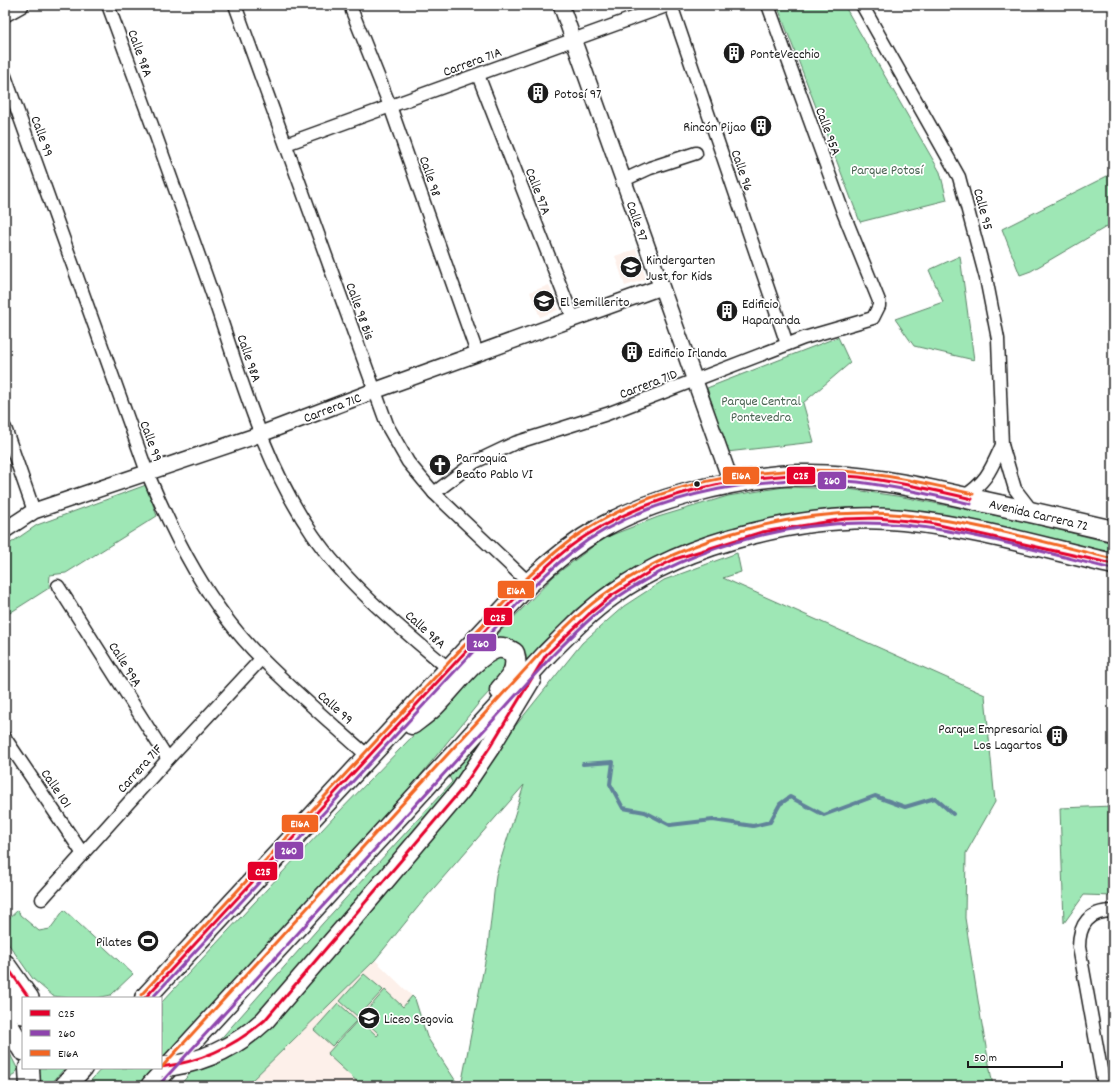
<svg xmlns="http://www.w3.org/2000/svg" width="1118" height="1091" viewBox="0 0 1118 1091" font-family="Dekko,sans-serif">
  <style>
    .built { fill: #fdf0ea }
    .green { fill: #9ee7b5; stroke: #5d8268 }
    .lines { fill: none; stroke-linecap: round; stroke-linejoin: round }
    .stream { stroke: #608299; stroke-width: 4 }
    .minor-casing { stroke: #1c1c1c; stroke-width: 15 }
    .tertiary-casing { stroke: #1c1c1c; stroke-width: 18 }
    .primary-casing { stroke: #1c1c1c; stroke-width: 22 }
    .trunk-casing { stroke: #1c1c1c; stroke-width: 23 }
    .minor { stroke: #fff; stroke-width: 12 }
    .tertiary { stroke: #fff; stroke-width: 15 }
    .primary { stroke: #fff; stroke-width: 19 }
    .trunk { stroke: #fff; stroke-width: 20 }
    .primary-bridge-casing { stroke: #1c1c1c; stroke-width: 22; stroke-linecap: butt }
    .primary-bridge { stroke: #fff; stroke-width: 19 }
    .bus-1-casing { stroke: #fff; stroke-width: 6 }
    .bus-2-casing { stroke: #fff; stroke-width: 6 }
    .bus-3-casing { stroke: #fff; stroke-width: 6 }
    .bus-1 { stroke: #e4002b; stroke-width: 3 }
    .bus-2 { stroke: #8e44ad; stroke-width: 3 }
    .bus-3 { stroke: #f26522; stroke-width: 3 }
    .bus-dot { fill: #1c1c1c; stroke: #fff; stroke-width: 1.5 }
    .labels { text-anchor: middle; stroke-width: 3.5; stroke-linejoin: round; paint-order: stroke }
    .street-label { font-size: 14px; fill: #1c1c1c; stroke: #fff }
    .poi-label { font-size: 14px; fill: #1c1c1c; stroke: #fff; text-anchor: start }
    .park-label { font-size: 14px; fill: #4a6352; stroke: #fff }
    .line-badge { stroke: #fff; stroke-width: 1.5 }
    .badge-label { font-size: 11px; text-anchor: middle; font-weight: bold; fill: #fff }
  </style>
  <rect width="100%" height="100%" fill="#fff"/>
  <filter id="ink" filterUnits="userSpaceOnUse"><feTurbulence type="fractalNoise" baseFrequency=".025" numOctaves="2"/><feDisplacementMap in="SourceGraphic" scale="8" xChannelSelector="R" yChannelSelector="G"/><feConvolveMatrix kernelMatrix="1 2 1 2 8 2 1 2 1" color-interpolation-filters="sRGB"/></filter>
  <g filter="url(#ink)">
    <g class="built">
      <polygon points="636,249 646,279 625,286 615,256"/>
      <polygon points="549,285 558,310 540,317 530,292"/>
      <polygon points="375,960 415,999 427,1037 459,1086 246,1086"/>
    </g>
    <g class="green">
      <polygon points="777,5 844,5 940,172 947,200 860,222"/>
      <polygon points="1113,173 1113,223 1031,271 1020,275 1002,229"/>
      <polygon points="960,256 974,360 914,346 895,319 943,302 929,270"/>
      <polygon points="838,337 850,363 803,403 814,442 727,452 707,388"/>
      <polygon points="146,485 157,516 66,573 50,575 49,588 5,616 5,547 37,525"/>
      <path d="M 784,487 L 848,489 L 903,497 L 1005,517 L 1113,543 L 1113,555 L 791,516 L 742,525 L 682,546 L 622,576 L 575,610 L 522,667 C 521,642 519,639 493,639 L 554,576 L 604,538 L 658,517 L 728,496 Z"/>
      <polygon points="737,553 741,572 723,578 985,695 995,802 966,853 965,918 981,1019 993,1086 461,1086 488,946 496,875 524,785 427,896 375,960 246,1086 179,1086 323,923 452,782 449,776 491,731 425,825 348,909 361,921 457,806 513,729 582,643 624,606 664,580"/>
      <polygon points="496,656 503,658 507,667 503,677 478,704 407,792 161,1062 161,1003 335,816 469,678"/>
      <polygon points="1113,806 1113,896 1084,895 1064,923 1060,808"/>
      <polygon points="18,910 20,915 39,931 50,929 64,910 133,974 111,995 97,998 70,998 53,996 33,979 5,939 5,922"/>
      <polygon points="364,974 383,990 358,1017 340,1001"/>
      <polygon points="385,990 403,1007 412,996 415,999 427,1037 459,1086 362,1086 327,1054 359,1019 377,1036 379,1034 361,1017"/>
      <polygon points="338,1003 357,1020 332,1046 314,1030"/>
      <polygon points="5,1044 18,1070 5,1084"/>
      <polygon points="39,1068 65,1068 49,1086 38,1086"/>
      <polygon points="102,1068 156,1068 140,1086 86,1086"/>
    </g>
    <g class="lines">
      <polyline class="stream" points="583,764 613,762 610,784 623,808 645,812 670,825 713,820 753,826 770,822 780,804 790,797 824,815 875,796 905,807 935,798 953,814"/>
      <g class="minor-casing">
        <g id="minor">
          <path d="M 108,5 C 144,102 179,199 213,296 C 241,377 264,464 313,535 C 347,585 403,630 449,669"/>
          <polyline points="235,5 388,427 408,462 434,493 529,583"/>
          <polyline points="671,5 787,344"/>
          <polyline points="862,5 959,177 986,278 998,339 1002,445 1015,489 1032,511"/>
          <polyline points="352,11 390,106 477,353"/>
          <polyline points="478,75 573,318"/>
          <path d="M 5,76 L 147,472 C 175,539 209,607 262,659 C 296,693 333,725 369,757"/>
          <polyline points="286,144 669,5"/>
          <polyline points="624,180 650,168 696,153"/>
          <polyline points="5,428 34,511"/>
          <polyline points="434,493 475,462 515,443 607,414 804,338 873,318 879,306 879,301 843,212 768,5"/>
          <path d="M 963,497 C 987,482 991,469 1002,445"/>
          <polyline points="58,586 168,759"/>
          <polyline points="5,738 83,854"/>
          <polyline points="42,899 168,759 261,659"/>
          <path d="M 1104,1086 L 1079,947 C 1079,924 1089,911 1113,911"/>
        </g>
      </g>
      <g class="tertiary-casing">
        <g id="tertiary">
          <polyline points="561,5 731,482"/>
          <polyline points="5,14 21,5"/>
          <polyline points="5,530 34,511 261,434 374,391 661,287"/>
        </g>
      </g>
      <g class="primary-casing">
        <g id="primary">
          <polyline points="360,910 461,790 490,747 531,679"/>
          <polyline points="5,964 29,998"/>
          <polyline points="5,993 23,1014"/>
        </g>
      </g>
      <g class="trunk-casing">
        <g id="trunk">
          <path d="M 412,724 C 421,717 430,711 438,702 C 454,686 473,658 494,649 C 501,646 508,649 514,653 C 519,670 510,679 500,690"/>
          <path d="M 145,998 L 529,583 C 578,536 623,511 689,493 C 726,483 763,475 802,475 C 859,474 915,486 971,499 C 1018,509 1066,520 1113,531"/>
          <polyline points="5,1020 23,1050"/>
          <polyline points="29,1068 30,1086"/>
          <polyline points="65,1086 82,1068"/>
          <path d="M 151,1086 L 546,655 C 567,634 588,612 612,595 C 687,541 811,511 903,520 C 974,527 1044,548 1113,564"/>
        </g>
      </g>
      <use href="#minor" class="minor"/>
      <use href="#tertiary" class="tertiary"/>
      <use href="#primary" class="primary"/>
      <use href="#trunk" class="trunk"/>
      <g class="primary-bridge-casing">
        <path id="primary-bridge" d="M 161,1067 C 201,1064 236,1047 265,1020 L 360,910"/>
      </g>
      <use href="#primary-bridge" class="primary-bridge"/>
      <g class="bus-1-casing">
        <g id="bus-1">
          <polyline points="5,964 29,998"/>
          <path d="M 145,998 L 529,583 C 547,566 566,548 587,535 C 667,486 767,468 859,477 C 897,482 935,490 972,499"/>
          <path d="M 161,1067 C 201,1062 234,1047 265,1020 L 461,790 L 490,747 L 546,655 L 589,614 L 611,596 L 651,571 L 675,559 L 762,532 L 845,519 L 877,518 L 930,523 L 1113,564"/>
        </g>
      </g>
      <g class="bus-2-casing">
        <g id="bus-2">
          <path d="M 152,998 L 533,587 C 550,570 568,554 588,540 C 663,491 770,473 858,482 C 896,487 934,495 971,504"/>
          <path d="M 158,1086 L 550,658 C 570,638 591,616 615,599 C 696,543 806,515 904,525 C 974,532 1043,552 1112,569"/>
        </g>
      </g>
      <g class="bus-3-casing">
        <g id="bus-3">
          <path d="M 141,995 L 525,580 C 544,562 562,545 584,531 C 658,483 755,466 842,471 C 886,474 930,484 973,494"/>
          <path d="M 161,1068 L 542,651 C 563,630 584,608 609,591 C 689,535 807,505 905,515 C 975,522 1044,542 1113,559"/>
        </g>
      </g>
      <use href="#bus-1" class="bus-1"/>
      <use href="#bus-2" class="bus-2"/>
      <use href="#bus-3" class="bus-3"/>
    </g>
  </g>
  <defs>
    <g id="building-disc" transform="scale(1.15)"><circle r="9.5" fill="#1c1c1c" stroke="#fff"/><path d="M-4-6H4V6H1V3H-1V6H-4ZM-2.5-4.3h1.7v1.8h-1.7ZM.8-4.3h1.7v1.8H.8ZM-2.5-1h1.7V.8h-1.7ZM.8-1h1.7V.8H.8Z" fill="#fff"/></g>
    <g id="school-disc" transform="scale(1.15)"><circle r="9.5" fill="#1c1c1c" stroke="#fff"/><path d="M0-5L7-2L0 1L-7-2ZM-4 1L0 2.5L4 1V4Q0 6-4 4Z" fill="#fff"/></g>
    <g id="church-disc" transform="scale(1.15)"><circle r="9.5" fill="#1c1c1c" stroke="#fff"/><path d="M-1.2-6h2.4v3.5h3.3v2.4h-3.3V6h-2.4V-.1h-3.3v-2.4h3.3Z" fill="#fff"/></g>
    <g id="stadium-disc" transform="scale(1.15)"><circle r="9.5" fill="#1c1c1c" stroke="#fff"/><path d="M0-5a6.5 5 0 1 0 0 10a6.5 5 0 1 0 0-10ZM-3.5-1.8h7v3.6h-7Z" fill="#fff"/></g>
  </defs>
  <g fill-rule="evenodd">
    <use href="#building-disc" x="734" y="53"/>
    <use href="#building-disc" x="538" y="93"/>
    <use href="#building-disc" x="761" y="126"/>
    <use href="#school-disc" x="631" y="267"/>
    <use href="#school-disc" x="544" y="301"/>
    <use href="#building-disc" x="727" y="311"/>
    <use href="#building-disc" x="632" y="352"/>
    <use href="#church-disc" x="440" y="465"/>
    <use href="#building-disc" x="1057" y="736"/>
    <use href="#stadium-disc" x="148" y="941"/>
    <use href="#school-disc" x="369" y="1018"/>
  </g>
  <circle class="bus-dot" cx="697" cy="484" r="3.5"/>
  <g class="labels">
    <g class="street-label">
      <text transform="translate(141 53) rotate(70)" y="5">Calle 98A</text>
      <text transform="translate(472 61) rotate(-20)" y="5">Carrera 71A</text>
      <text transform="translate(829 131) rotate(70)" y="5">Calle 95A</text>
      <text transform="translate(43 136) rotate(70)" y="5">Calle 99</text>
      <text transform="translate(743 170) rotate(71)" y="5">Calle 96</text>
      <text transform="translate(431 176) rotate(71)" y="5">Calle 98</text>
      <text transform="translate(539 191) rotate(69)" y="5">Calle 97A</text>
      <text transform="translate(984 209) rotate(75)" y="5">Calle 95</text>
      <text transform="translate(638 221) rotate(71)" y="5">Calle 97</text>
      <text transform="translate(361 311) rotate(70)" y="5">Calle 98 Bis</text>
      <text transform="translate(250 358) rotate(71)" y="5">Calle 98A</text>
      <text transform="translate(648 383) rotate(-21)" y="5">Carrera 71D</text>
      <text transform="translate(332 407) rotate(-21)" y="5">Carrera 71C</text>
      <text transform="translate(152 441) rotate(70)" y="5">Calle 99</text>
      <text transform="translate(1039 514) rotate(13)" y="5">Avenida Carrera 72</text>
      <text transform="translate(426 629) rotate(42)" y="5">Calle 98A</text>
      <text transform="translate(126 664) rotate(58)" y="5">Calle 99A</text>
      <text transform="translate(336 707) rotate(42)" y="5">Calle 99</text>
      <text transform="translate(139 768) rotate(-48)" y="5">Carrera 71F</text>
      <text transform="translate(57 788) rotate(56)" y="5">Calle 101</text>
    </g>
    <g class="poi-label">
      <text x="750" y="58">PonteVecchio</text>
      <text x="554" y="98">Potosí 97</text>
      <text x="746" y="131" text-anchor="end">Rincón Pijao</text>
      <text x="646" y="264">Kindergarten<tspan x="646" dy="16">Just for Kids</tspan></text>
      <text x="560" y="306">El Semillerito</text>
      <text x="742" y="308">Edificio<tspan x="742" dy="16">Haparanda</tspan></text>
      <text x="648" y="357">Edificio Irlanda</text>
      <text x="456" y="462">Parroquia<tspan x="456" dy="16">Beato Pablo VI</tspan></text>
      <text x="1042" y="733" text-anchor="end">Parque Empresarial<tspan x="1042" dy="16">Los Lagartos</tspan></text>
      <text x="132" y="946" text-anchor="end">Pilates</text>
      <text x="384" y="1023">Liceo Segovia</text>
    </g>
    <g class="park-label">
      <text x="887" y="174">Parque Potosí</text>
      <text x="761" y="405">Parque Central<tspan x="761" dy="16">Pontevedra</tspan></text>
    </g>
  </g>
  <g class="line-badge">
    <rect x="722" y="466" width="38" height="19" rx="4" fill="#f26522"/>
    <rect x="786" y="466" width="30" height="19" rx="4" fill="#e4002b"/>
    <rect x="817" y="471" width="30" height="19" rx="4" fill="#8e44ad"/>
    <rect x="497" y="580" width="38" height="19" rx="4" fill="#f26522"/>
    <rect x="483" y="607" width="30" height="19" rx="4" fill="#e4002b"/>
    <rect x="466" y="633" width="31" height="19" rx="4" fill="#8e44ad"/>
    <rect x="281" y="814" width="38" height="19" rx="4" fill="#f26522"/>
    <rect x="274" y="841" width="30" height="19" rx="4" fill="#8e44ad"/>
    <rect x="247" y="861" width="31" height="20" rx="4" fill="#e4002b"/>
  </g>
  <g class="badge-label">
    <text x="741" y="479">E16A</text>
    <text x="801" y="479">C25</text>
    <text x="832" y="484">260</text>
    <text x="516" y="594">E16A</text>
    <text x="498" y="621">C25</text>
    <text x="481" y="647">260</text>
    <text x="300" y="827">E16A</text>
    <text x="289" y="854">260</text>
    <text x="263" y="875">C25</text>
  </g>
  <rect width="1118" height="1091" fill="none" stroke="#fff" stroke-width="20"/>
  <rect x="10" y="10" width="1098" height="1071" fill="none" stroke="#1c1c1c" stroke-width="1.5" filter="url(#ink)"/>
  <rect x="22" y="997" width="140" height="72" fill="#ffffff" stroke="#a4a4a4"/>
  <rect x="30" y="1010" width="20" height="6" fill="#e4002b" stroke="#a4a4a4"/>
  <text x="58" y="1017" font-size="12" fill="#1c1c1c">C25</text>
  <rect x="30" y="1030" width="20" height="6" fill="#8e44ad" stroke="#a4a4a4"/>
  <text x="58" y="1037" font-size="12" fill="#1c1c1c">260</text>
  <rect x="30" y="1050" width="20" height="6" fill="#f26522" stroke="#a4a4a4"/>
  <text x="58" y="1057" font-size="12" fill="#1c1c1c">E16A</text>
  <path d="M968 1061v6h94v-6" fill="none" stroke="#1c1c1c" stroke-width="2"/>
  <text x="974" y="1061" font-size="12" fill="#1c1c1c" stroke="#ffffff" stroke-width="3" paint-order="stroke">50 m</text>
</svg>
